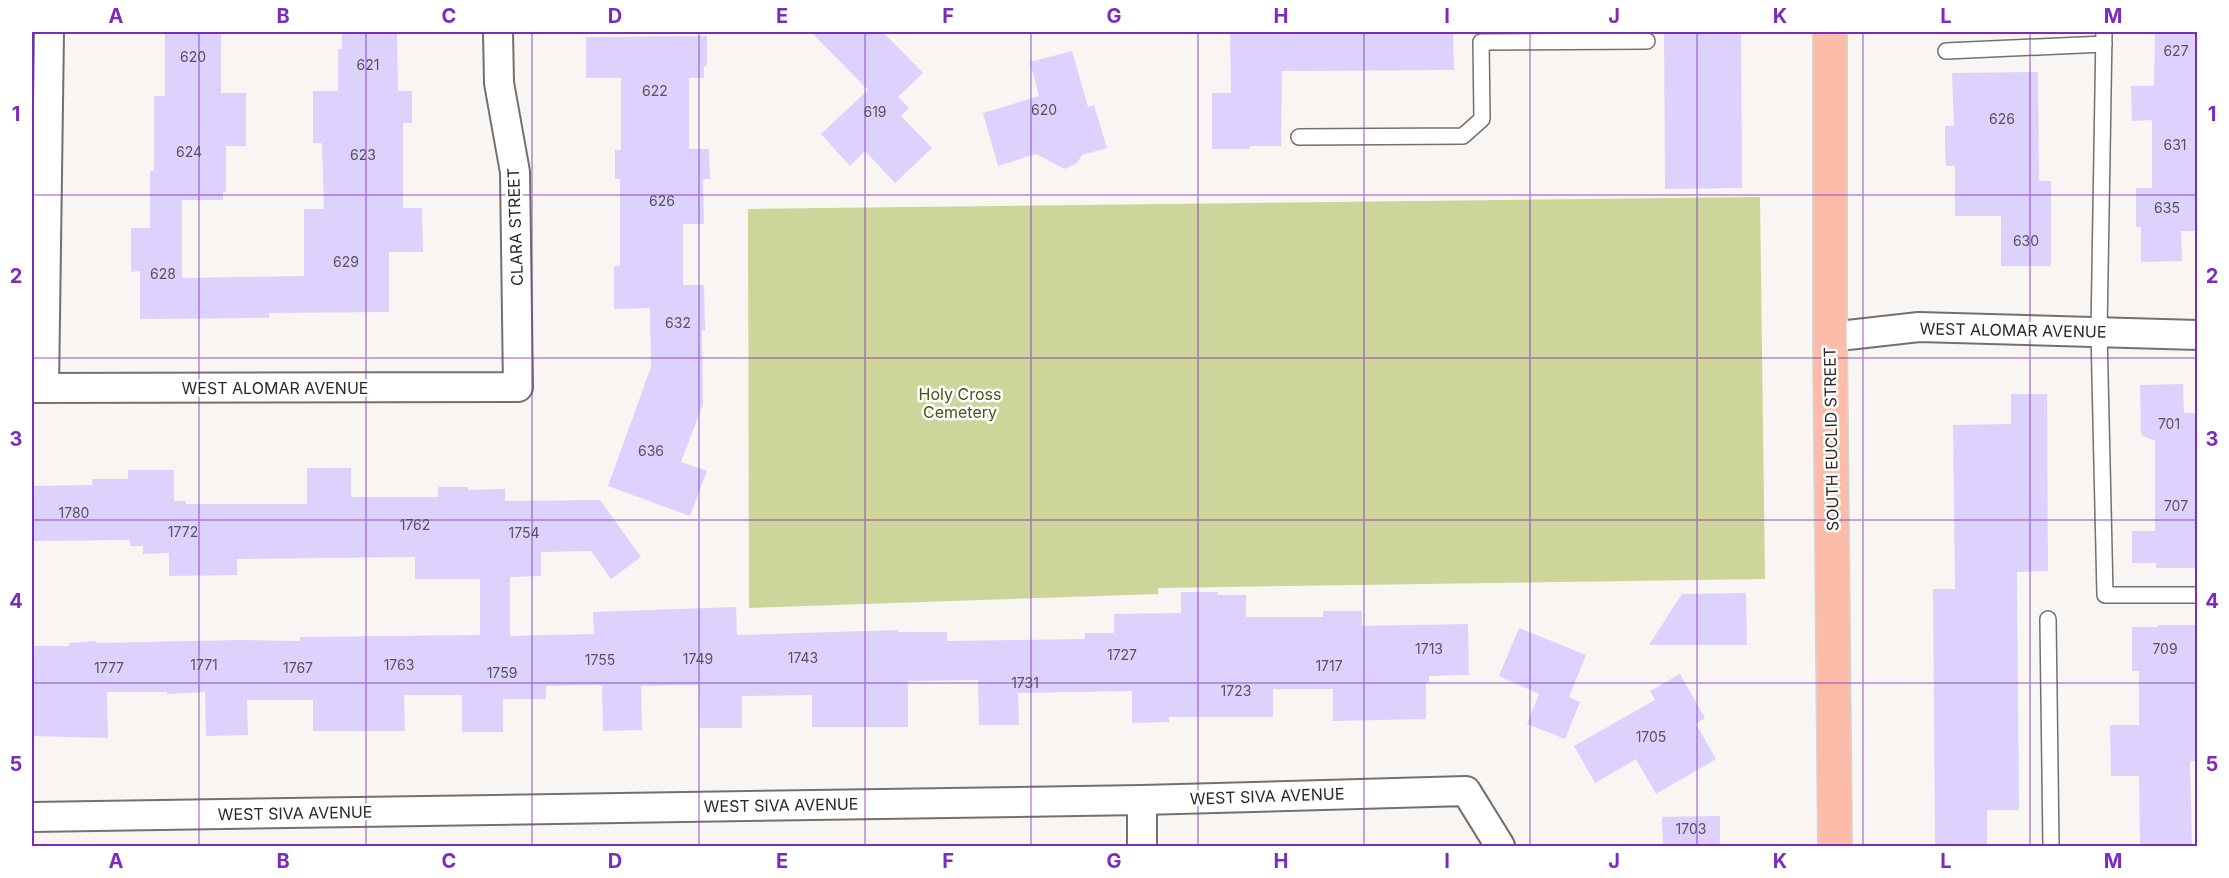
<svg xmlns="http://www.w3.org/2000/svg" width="2229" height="878" viewBox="0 0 2229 878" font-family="Inter,sans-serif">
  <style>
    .green { fill: #cdd59a }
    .building { fill: #ddd2fd }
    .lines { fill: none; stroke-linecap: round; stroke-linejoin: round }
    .service-casing { stroke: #74706d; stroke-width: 18 }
    .minor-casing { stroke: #74706d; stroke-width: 32 }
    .primary-casing { stroke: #d4d4d4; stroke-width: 36 }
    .service { stroke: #fff; stroke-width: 15 }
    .minor { stroke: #fff; stroke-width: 28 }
    .primary { stroke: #fcbcaa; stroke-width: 33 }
    .grid { fill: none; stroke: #7b2cbf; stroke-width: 1.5; stroke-opacity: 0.55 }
    .labels { text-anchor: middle; stroke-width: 5; stroke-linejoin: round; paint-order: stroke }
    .number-label { font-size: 14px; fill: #57535d }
    .street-label { font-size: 16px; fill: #2a2928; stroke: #fff }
    .park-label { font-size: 16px; fill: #4b5119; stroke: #fff }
    .neatline { fill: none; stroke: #7b2cbf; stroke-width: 2 }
    .grid-label { font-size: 20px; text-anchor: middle; font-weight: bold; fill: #7b2cbf }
  </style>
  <rect width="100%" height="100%" fill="#f9f5f2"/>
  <polygon class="green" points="1760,197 1765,579 1158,588 1158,594 749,608 748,209"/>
  <g class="building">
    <polygon points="165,32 221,32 221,93 246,93 246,146 226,146 226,192 223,192 223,200 182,200 182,278 304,276 304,209 324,209 322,143 313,143 313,91 338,91 338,49 342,49 342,32 397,32 398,91 412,91 412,123 403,123 403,208 422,208 423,252 389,252 389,312 269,313 269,318 140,319 140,271 131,272 131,228 150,228 150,171 154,171 154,96 165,96"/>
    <polygon points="811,32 883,32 923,73 898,97 909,108 901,116 932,148 895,183 865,151 850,166 821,134 868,90"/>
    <polygon points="1230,32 1453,32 1454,70 1282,71 1281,146 1250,146 1250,149 1212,149 1212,93 1231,93"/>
    <polygon points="1664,32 1741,32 1742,188 1665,189"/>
    <polygon points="2155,32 2198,32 2198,231 2181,231 2182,261 2141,262 2141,227 2136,227 2136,188 2152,188 2152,120 2132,121 2131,86 2154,86"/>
    <polygon points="707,36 707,66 704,66 704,78 689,78 689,149 709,149 710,179 703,179 704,224 683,224 683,285 704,285 705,330 702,330 703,404 681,462 707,471 690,516 608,486 651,367 650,308 614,309 614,266 620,266 620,179 615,179 615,150 621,150 621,78 586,78 586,37"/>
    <polygon points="1072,51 1088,107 1094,105 1107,148 1082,155 1077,163 1065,169 1036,154 998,166 983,113 1039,96 1030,62"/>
    <polygon points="2038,72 2039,181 2051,181 2051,266 2001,266 2001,216 1955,216 1955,166 1946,166 1945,145 1945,126 1954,126 1952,73"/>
    <polygon points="2183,384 2184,413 2198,413 2198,568 2156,568 2156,563 2132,563 2132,531 2155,531 2155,441 2141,435 2140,385"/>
    <polygon points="2011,394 2047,394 2048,571 2017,572 2019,810 1987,810 1987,846 1935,846 1933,589 1955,589 1953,425 2011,424"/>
    <polygon points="307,468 351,468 351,497 438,497 438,487 468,487 468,490 505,489 505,501 600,500 641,557 611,579 591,551 541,552 541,576 510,577 510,636 594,634 593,612 736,607 737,635 898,630 898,632 947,632 947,641 1085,639 1085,633 1114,633 1114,614 1181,613 1181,592 1218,592 1218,595 1246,595 1246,617 1323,617 1323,611 1362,611 1362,626 1468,624 1469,675 1429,676 1429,682 1426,682 1426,719 1333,721 1333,689 1273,689 1273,717 1169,717 1169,722 1132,723 1132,691 1018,693 1019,725 979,725 978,680 908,681 908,727 812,727 812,695 742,696 742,728 700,728 699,685 641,686 642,730 603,731 602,685 546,686 546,699 503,699 503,732 462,732 462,695 404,695 405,731 313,731 313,700 247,700 248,735 206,736 205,692 167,694 167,692 107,692 108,738 32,736 32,646 69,646 69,643 96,641 96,643 242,640 300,641 300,637 480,635 480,579 415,579 415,557 237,559 237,575 169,576 169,553 143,554 143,546 130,546 130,540 32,541 32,486 93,485 92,479 128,479 128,470 174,470 174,501 186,501 186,504 307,504"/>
    <polygon points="1746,593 1747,645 1649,645 1682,594"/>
    <polygon points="2158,625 2198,625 2198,761 2190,761 2192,846 2140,846 2139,776 2111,776 2110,725 2139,725 2139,671 2132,671 2132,627 2158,627"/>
    <polygon points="1519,628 1586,655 1569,697 1580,702 1565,739 1527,724 1539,694 1499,676"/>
    <polygon points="1680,674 1705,718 1696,724 1716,759 1656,794 1636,759 1595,783 1574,746 1655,700 1650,691"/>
    <polygon points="1720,816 1720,846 1663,846 1662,817"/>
  </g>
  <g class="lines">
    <g class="service-casing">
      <g id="service">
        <polyline points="2104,32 2099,332 2105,595 2198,595"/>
        <polyline points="1946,51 2104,44"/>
        <polyline points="1299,137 1463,136 1482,119 1481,42 1647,41"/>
        <polyline points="2048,619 2051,846"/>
      </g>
    </g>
    <g class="minor-casing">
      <g id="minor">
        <polyline points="1830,337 1919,327 2198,335"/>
        <polyline points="32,388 518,387 515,172 499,83 498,32"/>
        <polyline points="44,388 49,32"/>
        <polyline points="1142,800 1142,846"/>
        <polyline points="32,817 1142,800 1466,791 1500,846"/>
      </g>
    </g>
    <g class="primary-casing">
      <polyline id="primary" points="1830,32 1830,337 1835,846"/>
    </g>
    <use href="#service" class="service"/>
    <use href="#minor" class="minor"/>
    <use href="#primary" class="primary"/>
  </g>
  <path class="grid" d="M 199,32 L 199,846M 366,32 L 366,846M 532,32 L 532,846M 699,32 L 699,846M 865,32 L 865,846M 1031,32 L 1031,846M 1198,32 L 1198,846M 1364,32 L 1364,846M 1530,32 L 1530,846M 1697,32 L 1697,846M 1863,32 L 1863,846M 2030,32 L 2030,846M 32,195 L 2198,195M 32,358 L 2198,358M 32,520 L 2198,520M 32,683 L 2198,683"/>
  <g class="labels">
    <g class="number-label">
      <text x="2176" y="56">627</text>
      <text x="193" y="62">620</text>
      <text x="368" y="70">621</text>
      <text x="655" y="96">622</text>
      <text x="1044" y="115">620</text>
      <text x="875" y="117">619</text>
      <text x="2002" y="124">626</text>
      <text x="2175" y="150">631</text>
      <text x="189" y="157">624</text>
      <text x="363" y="160">623</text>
      <text x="662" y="206">626</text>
      <text x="2167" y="213">635</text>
      <text x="2026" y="246">630</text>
      <text x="346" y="267">629</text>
      <text x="163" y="279">628</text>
      <text x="678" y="328">632</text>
      <text x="2169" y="429">701</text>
      <text x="651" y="456">636</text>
      <text x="2176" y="511">707</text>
      <text x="74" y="518">1780</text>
      <text x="415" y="530">1762</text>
      <text x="183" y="537">1772</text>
      <text x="524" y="538">1754</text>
      <text x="1429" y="654">1713</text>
      <text x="2165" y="654">709</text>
      <text x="1122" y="660">1727</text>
      <text x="803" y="663">1743</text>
      <text x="698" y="664">1749</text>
      <text x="600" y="665">1755</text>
      <text x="204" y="670">1771</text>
      <text x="399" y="670">1763</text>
      <text x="1329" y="671">1717</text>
      <text x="109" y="673">1777</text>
      <text x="298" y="673">1767</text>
      <text x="502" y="678">1759</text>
      <text x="1025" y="688">1731</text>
      <text x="1236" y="696">1723</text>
      <text x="1651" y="742">1705</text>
      <text x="1691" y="834">1703</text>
    </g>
    <g class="street-label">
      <text transform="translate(515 227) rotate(-92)" y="6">CLARA STREET</text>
      <text transform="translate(2013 330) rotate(1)" y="6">WEST ALOMAR AVENUE</text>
      <text x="275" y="394">WEST ALOMAR AVENUE</text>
      <text transform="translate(1831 439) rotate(-91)" y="6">SOUTH EUCLID STREET</text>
      <text transform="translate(1267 796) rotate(-2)" y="6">WEST SIVA AVENUE</text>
      <text transform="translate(781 805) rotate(-1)" y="6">WEST SIVA AVENUE</text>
      <text transform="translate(295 813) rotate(-1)" y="6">WEST SIVA AVENUE</text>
    </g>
    <g class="park-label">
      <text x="960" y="400">Holy Cross<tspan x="960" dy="18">Cemetery</tspan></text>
    </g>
  </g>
  <rect width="2229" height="878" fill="none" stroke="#ffffff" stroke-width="66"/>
  <rect x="33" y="33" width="2163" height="812" class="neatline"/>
  <g class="grid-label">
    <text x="116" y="23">A</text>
    <text x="283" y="23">B</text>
    <text x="449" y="23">C</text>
    <text x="615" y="23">D</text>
    <text x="782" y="23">E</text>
    <text x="948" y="23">F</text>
    <text x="1114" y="23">G</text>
    <text x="1281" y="23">H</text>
    <text x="1447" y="23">I</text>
    <text x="1614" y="23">J</text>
    <text x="1780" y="23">K</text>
    <text x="1946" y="23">L</text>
    <text x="2113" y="23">M</text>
    <text x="16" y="121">1</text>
    <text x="2212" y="121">1</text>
    <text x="16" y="283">2</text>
    <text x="2212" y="283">2</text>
    <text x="16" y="446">3</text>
    <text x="2212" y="446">3</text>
    <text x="16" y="608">4</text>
    <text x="2212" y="608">4</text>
    <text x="16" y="771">5</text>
    <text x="2212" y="771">5</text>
    <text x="116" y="868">A</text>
    <text x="283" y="868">B</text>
    <text x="449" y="868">C</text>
    <text x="615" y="868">D</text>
    <text x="782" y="868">E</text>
    <text x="948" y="868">F</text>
    <text x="1114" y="868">G</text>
    <text x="1281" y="868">H</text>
    <text x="1447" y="868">I</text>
    <text x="1614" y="868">J</text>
    <text x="1780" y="868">K</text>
    <text x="1946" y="868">L</text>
    <text x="2113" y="868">M</text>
  </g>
</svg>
